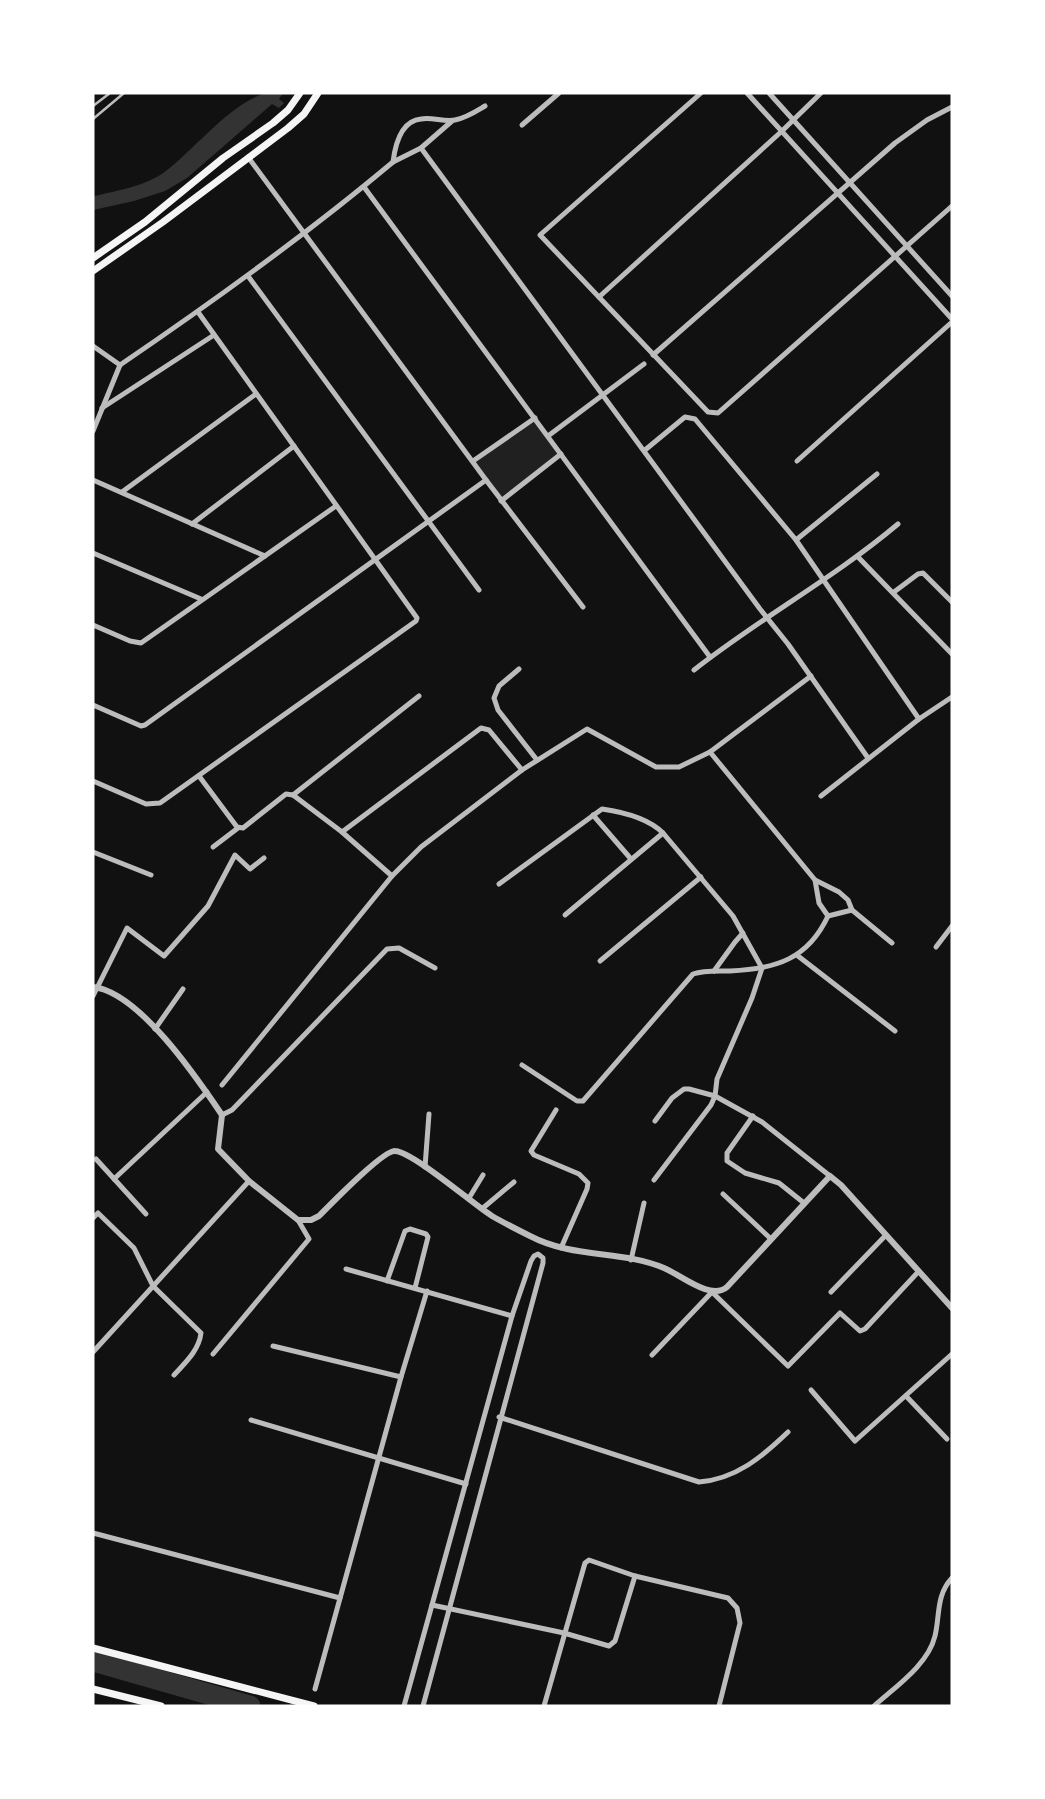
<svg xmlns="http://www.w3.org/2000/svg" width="1045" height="1799" viewBox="0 0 1045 1799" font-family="'Public Sans',sans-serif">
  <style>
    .green { fill: #202020 }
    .water { fill: #333 }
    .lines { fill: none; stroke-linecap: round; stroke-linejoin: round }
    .river { stroke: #333; stroke-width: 21 }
    .service { stroke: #bcbcbc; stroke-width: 2.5 }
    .minor { stroke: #bcbcbc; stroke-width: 5 }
    .tertiary { stroke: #bcbcbc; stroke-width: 6 }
    .secondary { stroke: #f5f5f5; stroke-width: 7 }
  </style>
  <rect width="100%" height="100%" fill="#111"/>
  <polygon class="green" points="535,418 561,454 501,501 473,461"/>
  <path class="water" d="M 268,93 L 283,93 L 279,99 L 284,103 L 279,108 L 272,104 L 187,178 L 165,191 L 134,201 L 93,210 L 93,194 L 95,196 C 119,190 146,186 166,171 C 193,151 234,99 268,93 Z"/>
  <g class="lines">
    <polyline class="river" points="93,1661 250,1706"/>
    <g class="service">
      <polyline points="93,106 110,93"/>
      <polyline points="93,119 124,93"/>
    </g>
    <g class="minor">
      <polyline points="701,93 540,235 708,412 718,413 952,206"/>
      <polyline points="747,93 952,319"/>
      <polyline points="769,93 952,296"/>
      <polyline points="522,125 559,93"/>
      <polyline points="421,148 760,609 788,644 868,758"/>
      <polyline points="248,157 486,480 583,607"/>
      <polyline points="393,162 421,148 452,121"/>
      <polyline points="364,187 710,657"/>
      <polyline points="248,276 479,590"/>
      <polyline points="599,297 782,131 821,93"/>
      <polyline points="93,346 120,365"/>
      <polyline points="653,355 895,143 927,120 952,107"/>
      <path d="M 120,365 C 214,301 306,235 393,162 C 395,146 400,121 421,119 C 432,117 444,122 455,120 C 466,118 475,112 485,106"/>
      <polyline points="102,408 214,335"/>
      <polyline points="93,431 120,365"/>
      <polyline points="548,436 644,364"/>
      <polyline points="645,450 685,417 695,419 796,540 919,719"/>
      <polyline points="473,461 535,418"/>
      <polyline points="797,461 952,322"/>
      <polyline points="93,480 265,556"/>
      <polyline points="122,492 256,394"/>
      <polyline points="501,501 561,454"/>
      <polyline points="192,524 294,446"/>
      <polyline points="796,540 877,474"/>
      <polyline points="93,553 201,599"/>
      <polyline points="858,557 952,654"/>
      <polyline points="894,592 918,574 923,573 952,602"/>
      <polyline points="93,625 130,641 141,643 336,506"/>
      <polyline points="519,669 499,686 494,698 498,710 537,760"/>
      <path d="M 694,670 C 760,618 834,578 898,524"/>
      <polyline points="93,705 141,726 145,725 486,480"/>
      <polyline points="710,752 815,880 839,892 848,900 852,910 892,943"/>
      <polyline points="199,776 237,827 243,828 286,794 293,795 419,696"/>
      <polyline points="93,781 146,804 160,803 416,621 417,618 198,312"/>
      <polyline points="293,795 342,832 392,876"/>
      <polyline points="821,796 919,719 952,697"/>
      <polyline points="593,815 631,859"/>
      <polyline points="342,832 481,728 489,730 522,770"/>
      <polyline points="213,847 238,828"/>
      <polyline points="93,852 151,875"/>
      <polyline points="815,880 819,903 828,916"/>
      <path d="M 499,884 L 602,809 C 623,812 648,818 663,833 L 733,916 L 762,968"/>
      <polyline points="565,915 663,833"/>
      <polyline points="828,916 852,910"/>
      <polyline points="936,947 952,926"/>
      <polyline points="798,956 895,1031"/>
      <polyline points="600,961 701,877"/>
      <polyline points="714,971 735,942 743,933"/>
      <polyline points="93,996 127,928 164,956 208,906 235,855 250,869 264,858"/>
      <polyline points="155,1029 183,989"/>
      <path d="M 522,1065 L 577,1101 L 583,1101 L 693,974 C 704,970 718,971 730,971 C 776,969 808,959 828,916"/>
      <polyline points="222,1085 392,876 421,847 522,770 587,729 656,767 679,767 710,752 811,676"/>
      <polyline points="556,1110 531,1151 534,1155 579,1174 588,1183 587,1189 561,1248"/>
      <polyline points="222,1115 232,1110 387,949 399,948 435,968"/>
      <polyline points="753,1116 727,1153 727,1161 745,1173 779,1183 804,1203"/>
      <polyline points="655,1121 672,1098 684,1089 689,1089 715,1096 762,1122 830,1176"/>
      <polyline points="96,1159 146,1214"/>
      <polyline points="425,1167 429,1114"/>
      <polyline points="114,1179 207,1092"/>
      <polyline points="654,1180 711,1105 715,1096 717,1079 752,998 762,968"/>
      <polyline points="723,1194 771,1239"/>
      <polyline points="469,1198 483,1175"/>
      <polyline points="483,1208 514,1182"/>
      <path d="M 93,1218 L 98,1213 L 134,1248 L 153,1286 L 201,1333 C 199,1350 186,1362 174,1375"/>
      <polyline points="631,1260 644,1203"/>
      <polyline points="346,1269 512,1316"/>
      <polyline points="387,1281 405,1231 410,1229 426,1234 428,1237 415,1288"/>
      <polyline points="831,1292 886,1235"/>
      <polyline points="273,1346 401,1377"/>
      <polyline points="93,1352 249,1181"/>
      <polyline points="213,1354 309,1239 298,1220"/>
      <polyline points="652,1355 712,1292 788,1366 840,1313 860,1331 865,1329 919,1271"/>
      <polyline points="811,1390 855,1441 952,1354"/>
      <polyline points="906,1396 947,1439"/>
      <path d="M 499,1417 L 699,1482 C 736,1479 762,1457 788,1432"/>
      <polyline points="251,1420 466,1484"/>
      <polyline points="93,1533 340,1598"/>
      <polyline points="432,1605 564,1633 609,1646 615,1641 635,1576"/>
      <polyline points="315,1689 401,1377 427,1291"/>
      <polyline points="404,1706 512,1316 531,1261 534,1256 538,1254 543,1258 543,1263 423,1706"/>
      <polyline points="544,1706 585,1563 589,1560 635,1576 728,1598 737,1608 740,1623 719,1706"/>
      <path d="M 874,1706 C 895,1687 928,1665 935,1636 C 940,1615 936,1595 952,1578"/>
    </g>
    <path class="tertiary" d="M 93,987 C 139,992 197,1078 222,1115 L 218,1149 L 249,1181 L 298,1220 L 311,1220 L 319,1216 C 330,1205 383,1150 395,1151 C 413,1152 473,1204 492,1216 C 504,1223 518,1230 530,1236 C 574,1259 621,1250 664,1268 C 681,1275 711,1301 727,1287 L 830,1176 L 841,1185 L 952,1308"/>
    <g class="secondary">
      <polyline points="93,258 145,222 223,158 273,123 288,110 300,93"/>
      <polyline points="93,271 163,222 288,128 304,114 318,93"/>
      <polyline points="93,1648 314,1706"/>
      <polyline points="93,1689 161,1706"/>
    </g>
  </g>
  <rect width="1045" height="1799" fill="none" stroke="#ffffff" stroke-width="189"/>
</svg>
